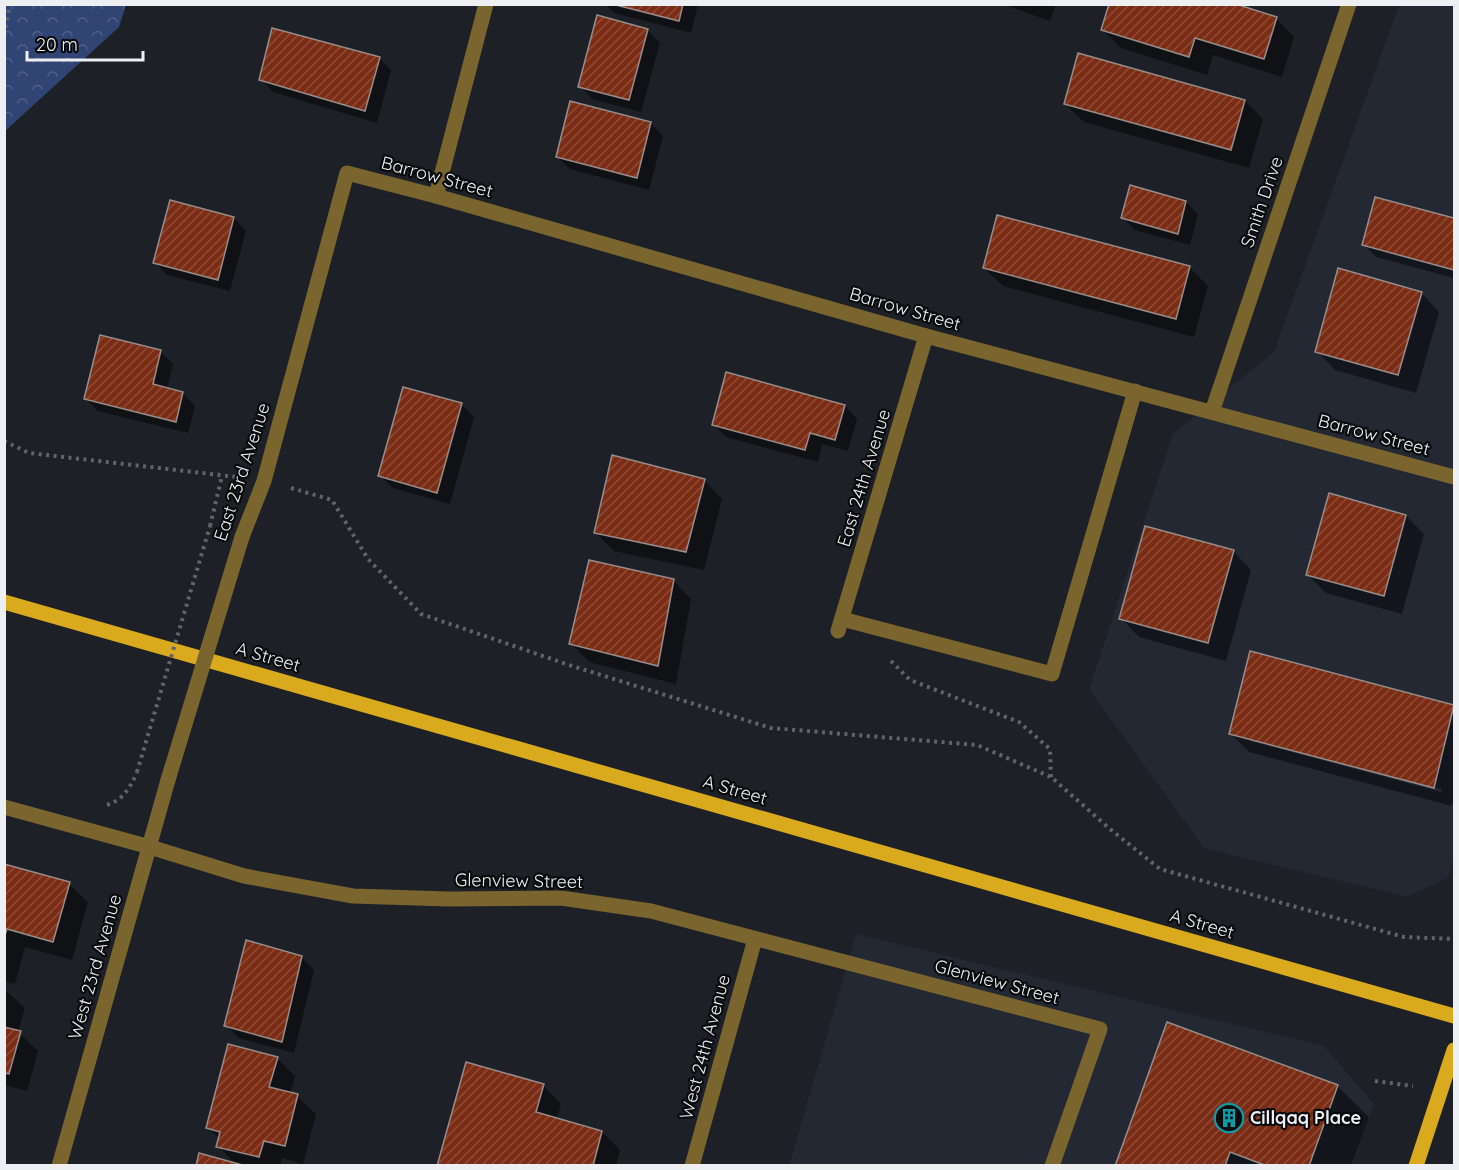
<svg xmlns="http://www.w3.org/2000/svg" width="1459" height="1170" viewBox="0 0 1459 1170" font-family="Quicksand,sans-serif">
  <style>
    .built { fill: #232833 }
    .forest { fill: url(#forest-crowns) }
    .shadow { fill: #0007; fill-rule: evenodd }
    .building { fill: url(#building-hatch); stroke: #978d8a; stroke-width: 1.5 }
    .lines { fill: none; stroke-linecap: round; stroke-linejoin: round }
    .path { stroke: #616469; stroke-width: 4; stroke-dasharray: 3 4.5; stroke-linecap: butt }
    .minor { stroke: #7b652e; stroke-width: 15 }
    .major { stroke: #d9aa1e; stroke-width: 15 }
    .path-bridge { stroke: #616469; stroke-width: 4; stroke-dasharray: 3 4.5; stroke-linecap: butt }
    .minor-bridge { stroke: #7b652e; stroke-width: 15 }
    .labels { text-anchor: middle; stroke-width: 4.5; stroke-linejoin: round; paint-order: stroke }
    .street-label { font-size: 18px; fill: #edeff3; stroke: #090a0c }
    .poi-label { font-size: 18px; font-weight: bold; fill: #edeff3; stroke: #090a0c; text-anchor: start }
  </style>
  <defs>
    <pattern id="forest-crowns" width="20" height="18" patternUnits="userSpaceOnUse" patternTransform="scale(1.5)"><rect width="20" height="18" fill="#314575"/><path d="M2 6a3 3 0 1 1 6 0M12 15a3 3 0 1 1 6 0" fill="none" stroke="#4f6089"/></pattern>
    <pattern id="building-hatch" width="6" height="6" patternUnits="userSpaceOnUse" patternTransform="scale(1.5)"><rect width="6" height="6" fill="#7b2c14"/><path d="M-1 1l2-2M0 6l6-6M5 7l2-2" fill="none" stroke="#8e4b37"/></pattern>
  </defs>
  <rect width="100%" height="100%" fill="#1d2026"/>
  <g class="built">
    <polygon points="1399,5 1454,5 1454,858 1448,878 1407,897 1204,848 1089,689 1173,434 1274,352"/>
    <polygon points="856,934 1324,1046 1374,1104 1352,1165 789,1166"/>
  </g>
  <polygon class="forest" points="5,4 126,5 119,27 5,131"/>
  <g class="shadow">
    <polygon points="605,4 698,4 691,33 614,13"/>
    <polygon points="1002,4 1056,4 1050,21"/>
    <polygon points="1276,18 1294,37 1282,77 1213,55 1207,75 1121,48 1103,30"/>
    <polygon points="647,30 660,43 641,112 592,99 580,86"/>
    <polygon points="379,58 391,70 377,123 273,92 261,79"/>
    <polygon points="1245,101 1263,119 1249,168 1084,122 1065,104"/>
    <polygon points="650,123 663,136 649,190 570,169 557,157"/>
    <polygon points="1376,198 1454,220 1454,278 1376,257 1364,244"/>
    <polygon points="1186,202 1198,214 1190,245 1135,230 1123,218"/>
    <polygon points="234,218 246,231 230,291 167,275 155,262"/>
    <polygon points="1189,267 1208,286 1194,337 1003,286 984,268"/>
    <polygon points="1421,293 1439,312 1416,393 1335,370 1317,351"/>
    <polygon points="101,337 161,352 173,364 167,389 182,393 195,406 188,433 98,411 85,399"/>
    <polygon points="727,374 845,406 857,419 848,451 822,444 818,462 726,437 713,424"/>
    <polygon points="461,404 474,417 450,504 393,488 380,476"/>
    <polygon points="704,480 722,499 704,570 614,551 595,532"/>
    <polygon points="1406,516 1424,534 1402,614 1326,593 1308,575"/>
    <polygon points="1233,551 1251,570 1226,661 1139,637 1121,618"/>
    <polygon points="673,580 691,599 676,684 589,662 571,643"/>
    <path d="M 1251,653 L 1454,707 L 1454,798 L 1452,806 L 1249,752 L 1230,733 ZM 1250,738 L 1442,789 L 1441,792 L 1250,741 Z"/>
    <polygon points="4,866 69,884 88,902 72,960 25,947 15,984 4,981"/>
    <polygon points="301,957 314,970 294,1053 239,1038 226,1026"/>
    <polygon points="4,989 25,1008 18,1032 38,1051 27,1091 4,1085"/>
    <polygon points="277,1058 295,1076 290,1094 297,1096 316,1114 303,1164 282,1158 280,1166 197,1166 236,1165 218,1146 220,1139 208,1128"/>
    <polygon points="543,1085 561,1104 557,1119 602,1132 620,1150 616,1166 438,1166"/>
    <polygon points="1337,1086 1369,1117 1351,1166 1116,1166"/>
  </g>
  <g class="building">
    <polygon points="612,4 683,4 679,21"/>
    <polygon points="1109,4 1236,4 1277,17 1264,59 1195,38 1189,57 1101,30"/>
    <polygon points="597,15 648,29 629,100 578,87"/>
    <polygon points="272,28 380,57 365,111 259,80"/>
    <polygon points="1078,53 1245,100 1231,150 1064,104"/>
    <polygon points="570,101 651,122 637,178 556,157"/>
    <polygon points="1130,185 1186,201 1178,234 1121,218"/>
    <polygon points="1375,197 1454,218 1454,270 1362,245"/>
    <polygon points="170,200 234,217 218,280 153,263"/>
    <polygon points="997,215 1190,266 1176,319 983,268"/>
    <polygon points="1338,268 1422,292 1398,375 1315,352"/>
    <polygon points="100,335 161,350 153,384 183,392 176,422 84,399"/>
    <polygon points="726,372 845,405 835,440 810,433 805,450 712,425"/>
    <polygon points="403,387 462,403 437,493 378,476"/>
    <polygon points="612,455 705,479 686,552 594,533"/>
    <polygon points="1329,493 1406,515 1384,596 1306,575"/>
    <polygon points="1145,526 1234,550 1208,643 1119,619"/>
    <polygon points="589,560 674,579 658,666 569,644"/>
    <polygon points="1250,651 1454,705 1434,788 1229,734"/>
    <polygon points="4,864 70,882 53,942 7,929 4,938"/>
    <polygon points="246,940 302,956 282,1042 224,1026"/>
    <polygon points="1167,1022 1338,1085 1309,1166 1267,1166 1230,1152 1225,1166 1115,1166"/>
    <polygon points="4,1027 21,1031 9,1074 4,1073"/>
    <polygon points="228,1044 278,1057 269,1087 298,1094 285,1146 264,1141 259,1157 216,1147 220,1132 206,1128"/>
    <polygon points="466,1062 544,1084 536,1112 602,1131 593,1166 437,1166"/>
    <polygon points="199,1153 246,1166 196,1166"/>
  </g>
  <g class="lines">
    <g class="path">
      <polyline points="4,35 10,4"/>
      <polyline points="4,441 29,453 237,477"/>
      <polyline points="291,488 332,500 368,559 421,614 569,665 771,728 977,745 1051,777 1110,829 1160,869 1404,937 1454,939"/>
      <polyline points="210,526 222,476"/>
      <polyline points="891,661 910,680 1019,722 1050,749 1051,777"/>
      <path d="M 107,805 C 123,800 130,788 137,772"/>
      <polyline points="1375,1081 1413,1086"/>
    </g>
    <g class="minor">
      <polyline points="436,196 486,4"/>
      <polyline points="1212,412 1349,4"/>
      <polyline points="242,537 264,481 347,173 436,196 926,336 1454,477"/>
      <polyline points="842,619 1052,674 1135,391"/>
      <polyline points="838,631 926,336"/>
      <polyline points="4,807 150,847 244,876 353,896 448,899 561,898 651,911 1100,1029 1052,1166"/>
      <polyline points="59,1166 168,780"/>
      <polyline points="692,1166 755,939"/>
    </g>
    <g class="major">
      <polyline points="4,602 1454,1016"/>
      <polyline points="1416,1166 1454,1050"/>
    </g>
    <polyline class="path-bridge" points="137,772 210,526"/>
    <polyline class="minor-bridge" points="168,780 242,537"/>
  </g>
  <defs>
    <g id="building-ring" transform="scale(1.5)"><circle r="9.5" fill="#090a0c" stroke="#0f9aa8" stroke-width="1.5"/><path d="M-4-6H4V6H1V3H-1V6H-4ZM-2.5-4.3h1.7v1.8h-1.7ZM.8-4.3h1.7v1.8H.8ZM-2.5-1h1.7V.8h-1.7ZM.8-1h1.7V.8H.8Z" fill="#0f9aa8"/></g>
  </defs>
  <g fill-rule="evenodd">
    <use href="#building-ring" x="1229" y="1118"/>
  </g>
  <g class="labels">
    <g class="street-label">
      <text transform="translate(437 177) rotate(15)" y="6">Barrow Street</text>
      <text transform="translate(1262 202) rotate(-71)" y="6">Smith Drive</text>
      <text transform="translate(905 309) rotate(16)" y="6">Barrow Street</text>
      <text transform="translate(1374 435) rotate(15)" y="6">Barrow Street</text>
      <text transform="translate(242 472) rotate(-72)" y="6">East 23rd Avenue</text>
      <text transform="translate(864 478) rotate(-73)" y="6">East 24th Avenue</text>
      <text transform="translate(268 657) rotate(16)" y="6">A Street</text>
      <text transform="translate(735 790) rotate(16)" y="6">A Street</text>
      <text transform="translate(519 881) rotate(1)" y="6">Glenview Street</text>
      <text transform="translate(1202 924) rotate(16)" y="6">A Street</text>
      <text transform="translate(95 967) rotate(-74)" y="6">West 23rd Avenue</text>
      <text transform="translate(997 982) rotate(15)" y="6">Glenview Street</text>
      <text transform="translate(705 1047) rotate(-75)" y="6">West 24th Avenue</text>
    </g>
    <g class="poi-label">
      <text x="1250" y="1124">Cillqaq Place</text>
    </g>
  </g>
  <rect width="1459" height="1170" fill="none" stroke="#edeff3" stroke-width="12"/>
  <path d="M27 51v9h116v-9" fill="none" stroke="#edeff3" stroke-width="3"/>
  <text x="36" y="51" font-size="18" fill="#edeff3" stroke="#090a0c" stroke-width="4.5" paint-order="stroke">20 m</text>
</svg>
